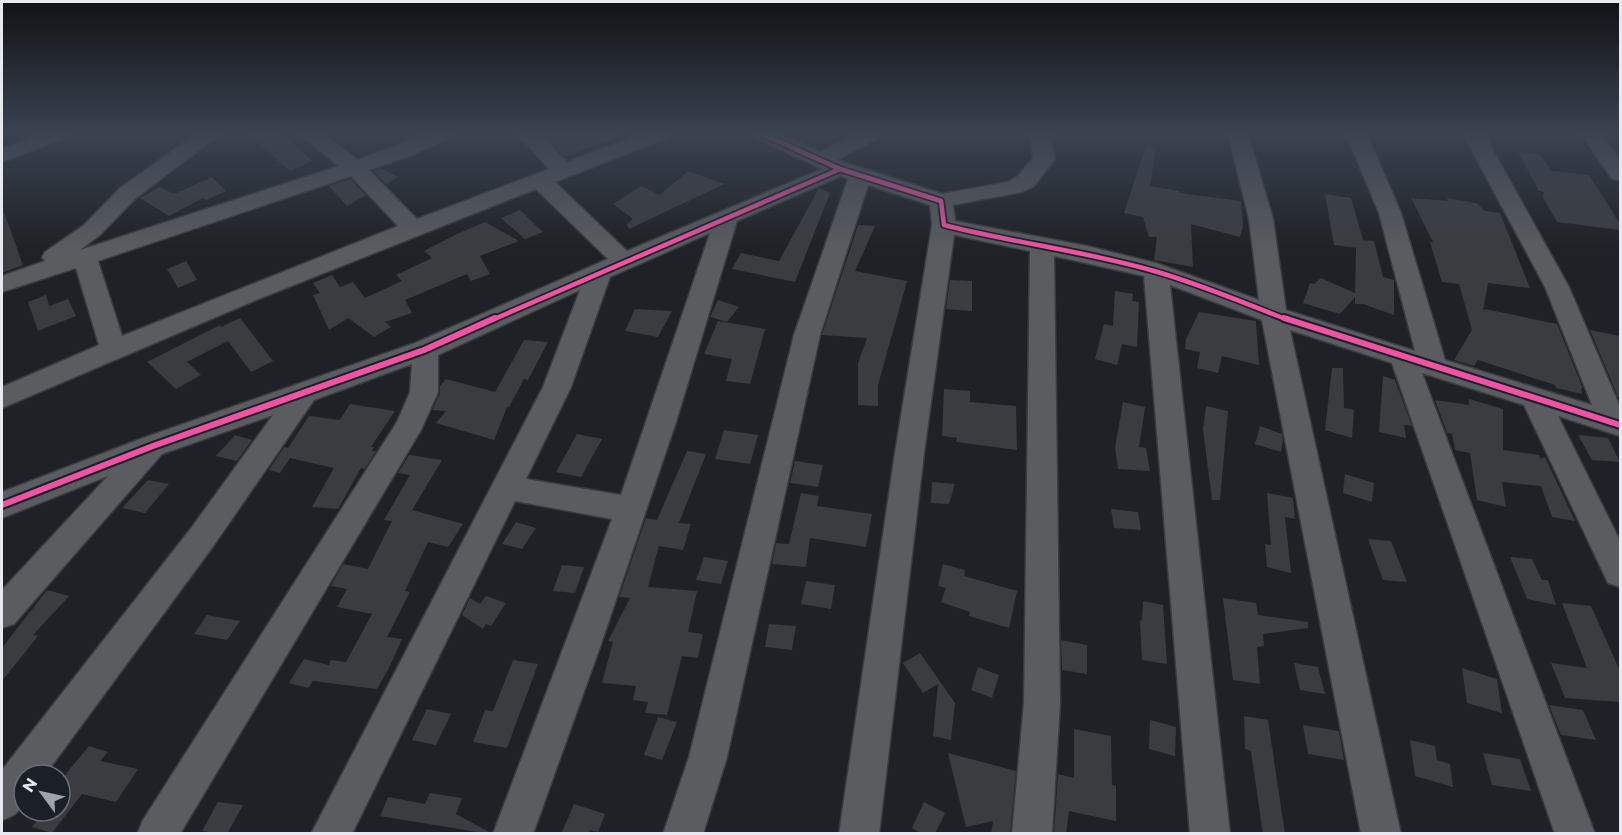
<svg xmlns="http://www.w3.org/2000/svg" width="1622" height="835" viewBox="0 0 1622 835" font-family="Montserrat,sans-serif">
  <style>
    .building { fill: #3a3c40 }
    .lines { fill: none; stroke-linecap: round; stroke-linejoin: round }
    .minor-casing { stroke: #393b3f; stroke-width: 3 }
    .minor { fill: #5a5c60; fill-rule: evenodd }
    .cycleway-far1-casing { stroke: #1b2028; stroke-width: 8 }
    .cycleway-casing { stroke: #1b2028; stroke-width: 10 }
    .cycleway-far1 { stroke: #f153a3; stroke-width: 4.5 }
    .cycleway { stroke: #f153a3; stroke-width: 6 }
  </style>
  <rect width="100%" height="100%" fill="#1e2125"/>
  <g class="building">
    <polygon points="248,134 282,134 313,161 290,171"/>
    <polygon points="544,134 619,134 620,137 565,157"/>
    <polygon points="1146,146 1156,148 1150,186 1179,191 1179,193 1241,201 1243,227 1240,237 1191,224 1193,267 1154,260 1157,237 1149,237 1143,217 1124,213"/>
    <polygon points="1518,152 1539,154 1552,171 1589,175 1620,224 1620,230 1557,222 1543,198 1544,192 1539,191"/>
    <polygon points="381,168 398,177 386,184 373,171"/>
    <polygon points="688,171 724,184 629,229 627,224 633,219 613,204 641,186 660,195"/>
    <polygon points="212,177 226,191 206,200 203,198 169,216 140,198 160,187 174,194"/>
    <polygon points="350,179 366,195 347,206 329,186"/>
    <polygon points="819,188 830,193 795,282 732,269 741,253 779,261"/>
    <polygon points="1325,194 1351,198 1363,240 1374,241 1383,277 1394,280 1394,315 1363,304 1355,304 1355,297 1340,314 1303,303 1310,283 1314,284 1321,278 1355,293 1356,248 1334,245"/>
    <polygon points="1411,198 1448,201 1447,198 1476,203 1485,211 1500,213 1530,288 1488,283 1483,311 1485,309 1557,324 1583,389 1581,388 1582,394 1556,388 1555,385 1478,360 1474,366 1454,360 1472,330 1459,284 1442,282 1430,242 1433,242"/>
    <polygon points="520,210 543,232 525,239 501,218"/>
    <polygon points="2,212 4,212 23,265 2,273"/>
    <polygon points="485,222 519,241 480,256 490,274 471,281 467,274 405,300 412,313 385,322 391,327 374,337 348,318 329,330 313,295 320,293 313,283 332,275 340,287 353,282 365,298 402,281 396,275 432,258 424,251 455,235"/>
    <polygon points="858,225 875,226 855,271 907,281 878,385 878,406 858,405 858,363 867,338 822,335"/>
    <polygon points="186,261 197,280 178,288 167,269"/>
    <polygon points="950,280 972,281 972,311 946,309"/>
    <polygon points="1115,291 1133,294 1132,301 1139,302 1137,347 1122,344 1117,365 1095,359 1104,324 1113,326"/>
    <polygon points="46,295 49,306 68,299 76,316 38,331 28,302"/>
    <polygon points="718,300 739,307 727,322 710,317"/>
    <polygon points="635,309 672,311 658,337 625,331"/>
    <polygon points="1199,312 1256,321 1259,365 1222,356 1218,373 1197,368 1200,352 1185,349 1186,339"/>
    <polygon points="240,318 273,361 251,372 228,341 187,362 201,375 176,389 147,362 220,325 221,327"/>
    <polygon points="718,321 765,329 750,384 726,381 732,359 704,354"/>
    <polygon points="1590,330 1620,336 1620,398 1618,397"/>
    <polygon points="524,340 548,342 528,380 524,379 509,407 507,407 494,440 436,423 446,411 432,410 440,393 440,386 446,379 495,392"/>
    <polygon points="1332,368 1343,368 1344,408 1354,410 1352,438 1325,430"/>
    <polygon points="1383,376 1395,380 1412,426 1404,425 1406,438 1379,432"/>
    <polygon points="944,389 970,391 970,402 1016,406 1017,450 956,442 957,438 942,436"/>
    <polygon points="1469,399 1503,409 1503,450 1539,455 1541,459 1545,457 1575,521 1552,517 1541,486 1502,482 1506,507 1477,500 1470,453 1455,450 1452,434 1447,433 1435,400 1469,405"/>
    <polygon points="1123,402 1145,407 1139,447 1146,448 1150,471 1118,469 1115,448"/>
    <polygon points="350,404 395,411 371,447 374,447 372,451 376,451 365,469 361,468 338,509 312,507 334,468 290,458 280,473 269,470 284,447 288,448 309,416 340,420"/>
    <polygon points="1206,406 1228,411 1220,500 1212,500 1203,429"/>
    <polygon points="1260,426 1282,434 1283,441 1281,452 1255,444"/>
    <polygon points="724,430 758,435 750,464 715,459"/>
    <polygon points="577,434 602,439 581,477 556,472"/>
    <polygon points="235,435 252,440 237,461 216,456"/>
    <polygon points="1578,435 1608,438 1620,462 1592,460"/>
    <polygon points="687,451 706,454 679,523 691,524 683,550 659,546 648,587 697,591 688,632 703,634 698,658 682,656 667,715 645,713 648,702 633,700 636,686 602,683 613,642 608,641 630,598 619,597 646,518 657,520"/>
    <polygon points="409,455 442,460 412,510 463,524 448,547 428,542 405,591 410,592 387,637 402,639 389,668 377,689 313,681 308,688 289,683 304,659 329,665 331,660 346,662 372,614 337,607 347,589 331,586 343,564 368,569 392,521 384,520 410,475 398,473"/>
    <polygon points="795,461 823,465 818,487 790,483"/>
    <polygon points="1345,474 1374,483 1372,502 1343,493"/>
    <polygon points="148,480 169,484 145,513 122,508"/>
    <polygon points="932,482 955,484 949,504 931,503"/>
    <polygon points="801,493 819,496 817,506 872,514 866,547 810,538 806,567 772,564 776,543 789,544"/>
    <polygon points="1267,493 1293,498 1295,519 1285,517 1291,573 1267,567 1265,544 1271,545"/>
    <polygon points="1111,509 1138,512 1141,530 1114,528"/>
    <polygon points="516,522 536,528 522,549 502,544"/>
    <polygon points="1368,539 1391,541 1407,582 1383,580"/>
    <polygon points="704,557 728,561 721,584 696,580"/>
    <polygon points="1510,557 1532,559 1542,580 1548,580 1556,605 1527,599"/>
    <polygon points="943,564 965,570 964,576 1017,591 1009,628 969,616 970,612 941,602 946,588 938,586"/>
    <polygon points="562,565 584,567 575,593 553,591"/>
    <polygon points="806,581 835,585 831,609 801,604"/>
    <polygon points="47,590 69,596 33,635 38,636 2,681 2,648"/>
    <polygon points="486,596 506,603 491,626 486,624 483,629 462,615 470,598 480,604"/>
    <polygon points="1223,598 1256,603 1258,615 1308,622 1308,628 1263,634 1264,646 1257,647 1260,684 1233,680"/>
    <polygon points="1143,601 1163,605 1167,664 1142,660 1140,620 1142,621"/>
    <polygon points="1562,603 1591,606 1620,671 1620,702 1565,698 1551,663 1587,668"/>
    <polygon points="207,615 240,621 227,640 194,634"/>
    <polygon points="769,624 796,626 792,650 765,647"/>
    <polygon points="1061,640 1087,645 1087,674 1062,670"/>
    <polygon points="920,653 955,703 951,740 933,736 938,684 923,693 903,663"/>
    <polygon points="513,660 538,664 507,748 473,742 485,710 493,711"/>
    <polygon points="1294,663 1318,667 1325,694 1300,690"/>
    <polygon points="978,667 999,675 992,698 971,690"/>
    <polygon points="1462,668 1497,679 1502,713 1467,703"/>
    <polygon points="1549,705 1583,710 1596,740 1561,735"/>
    <polygon points="427,709 451,714 436,745 412,740"/>
    <polygon points="1244,716 1268,720 1285,834 1263,834 1251,751 1245,749"/>
    <polygon points="658,717 677,722 662,760 644,755"/>
    <polygon points="1150,720 1176,727 1175,756 1149,749"/>
    <polygon points="1303,725 1339,731 1344,760 1308,754"/>
    <polygon points="1074,729 1111,736 1112,785 1116,786 1116,821 1069,811 1066,834 1054,834 1058,774 1074,778"/>
    <polygon points="1410,740 1435,746 1437,760 1450,764 1453,787 1415,776"/>
    <polygon points="89,746 108,752 100,761 138,769 116,802 82,794 52,833 32,827 44,811 60,811 60,781"/>
    <polygon points="948,753 1016,771 1010,834 991,834 993,821 966,827"/>
    <polygon points="1483,753 1520,759 1531,791 1492,785"/>
    <polygon points="430,793 462,798 456,814 489,832 489,834 380,816 388,797 425,804"/>
    <polygon points="218,802 243,805 227,834 202,831"/>
    <polygon points="924,802 945,813 935,834 922,834 912,828"/>
    <polygon points="574,804 605,814 598,832 590,830 588,834 561,834"/>
  </g>
  <g class="lines">
    <g class="minor-casing">
      <g id="minor">
        <polygon points="38,134 68,134 65,138 2,162 2,149"/>
        <path d="M 196,134 L 220,134 L 136,198 L 100,235 L 80,250 L 339,166 L 299,134 L 323,134 L 358,160 L 424,134 L 452,134 L 449,138 L 412,155 L 369,170 L 417,219 L 549,169 L 518,134 L 540,134 L 567,162 L 640,134 L 670,134 L 667,138 L 555,182 L 627,251 L 822,169 L 755,138 L 752,134 L 780,134 L 820,152 L 854,134 L 881,134 L 878,138 L 837,160 L 942,194 L 1008,182 L 1018,176 L 1033,158 L 1030,134 L 1050,134 L 1055,159 L 1034,186 L 1022,192 L 953,205 L 955,221 L 1087,246 L 1156,263 L 1259,300 L 1249,219 L 1228,134 L 1248,134 L 1273,219 L 1286,310 L 1415,351 L 1379,213 L 1346,134 L 1367,134 L 1401,213 L 1445,360 L 1592,405 L 1545,287 L 1463,134 L 1484,134 L 1569,287 L 1620,407 L 1620,436 L 1558,416 L 1620,541 L 1620,587 L 1608,583 L 1524,405 L 1422,373 L 1595,834 L 1555,834 L 1392,363 L 1290,330 L 1401,834 L 1361,834 L 1262,320 L 1170,285 L 1230,834 L 1190,834 L 1144,276 L 1054,256 L 1060,703 L 1052,834 L 1012,834 L 1024,703 L 1030,251 L 954,235 L 924,453 L 879,834 L 839,834 L 895,453 L 932,225 L 930,205 L 868,185 L 820,335 L 727,757 L 703,834 L 663,834 L 689,757 L 794,335 L 848,179 L 841,176 L 737,221 L 676,422 L 600,647 L 533,834 L 493,834 L 612,519 L 515,501 L 352,834 L 311,834 L 543,387 L 580,290 L 438,355 L 438,392 L 421,430 L 180,834 L 137,834 L 143,820 L 397,422 L 410,392 L 412,364 L 314,400 L 214,545 L 45,775 L 24,775 C 24,799 28,812 2,820 L 2,770 L 192,527 L 273,415 L 162,454 L 14,624 L 2,628 L 2,590 L 108,476 L 2,518 L 2,492 L 143,438 L 415,343 L 608,259 L 536,189 L 256,300 L 2,408 L 2,387 L 99,345 L 76,268 L 2,292 L 2,276 L 45,261 L 42,257 L 45,252 L 84,225 L 120,188 ZM 351,176 L 398,226 L 122,336 L 98,261 ZM 710,233 L 621,495 L 526,479 L 571,387 L 610,277 Z"/>
        <polygon points="1581,134 1602,134 1620,160 1620,180 1612,179"/>
      </g>
    </g>
    <use href="#minor" class="minor"/>
    <g class="cycleway-far1-casing">
      <g id="cycleway-far1">
        <path d="M 762,134 L 840,169 L 941,201 L 944,225 C 1014,243 1085,251 1154,271 C 1200,284 1244,303 1288,320"/>
        <polyline points="492,320 840,169"/>
      </g>
    </g>
    <g class="cycleway-casing">
      <g id="cycleway">
        <polyline points="1284,318 1620,425"/>
        <polyline points="2,505 153,446 424,350 495,318"/>
      </g>
    </g>
    <use href="#cycleway-far1" class="cycleway-far1"/>
    <use href="#cycleway" class="cycleway"/>
  </g>
  <linearGradient id="sky" x2="0" y2="1"><stop stop-color="#101214"/><stop offset="0.53" stop-color="#3b4351"/><stop offset="1" stop-color="#3b4351" stop-opacity="0"/></linearGradient>
  <rect width="1622" height="251" fill="url(#sky)"/>
  <rect width="1622" height="835" fill="none" stroke="#e6eaf0" stroke-width="6"/>
  <g transform="translate(42 793) rotate(303)"><circle r="28" fill="#1b2028" stroke="#6c7178" stroke-width="1.5"/>
  <path d="M0-4.5L10 22L0 15L-10 22Z" fill="#a0a4a9"/>
  <text y="-9" font-size="16" font-weight="bold" text-anchor="middle" fill="#e6eaf0">N</text>
  </g>
</svg>
